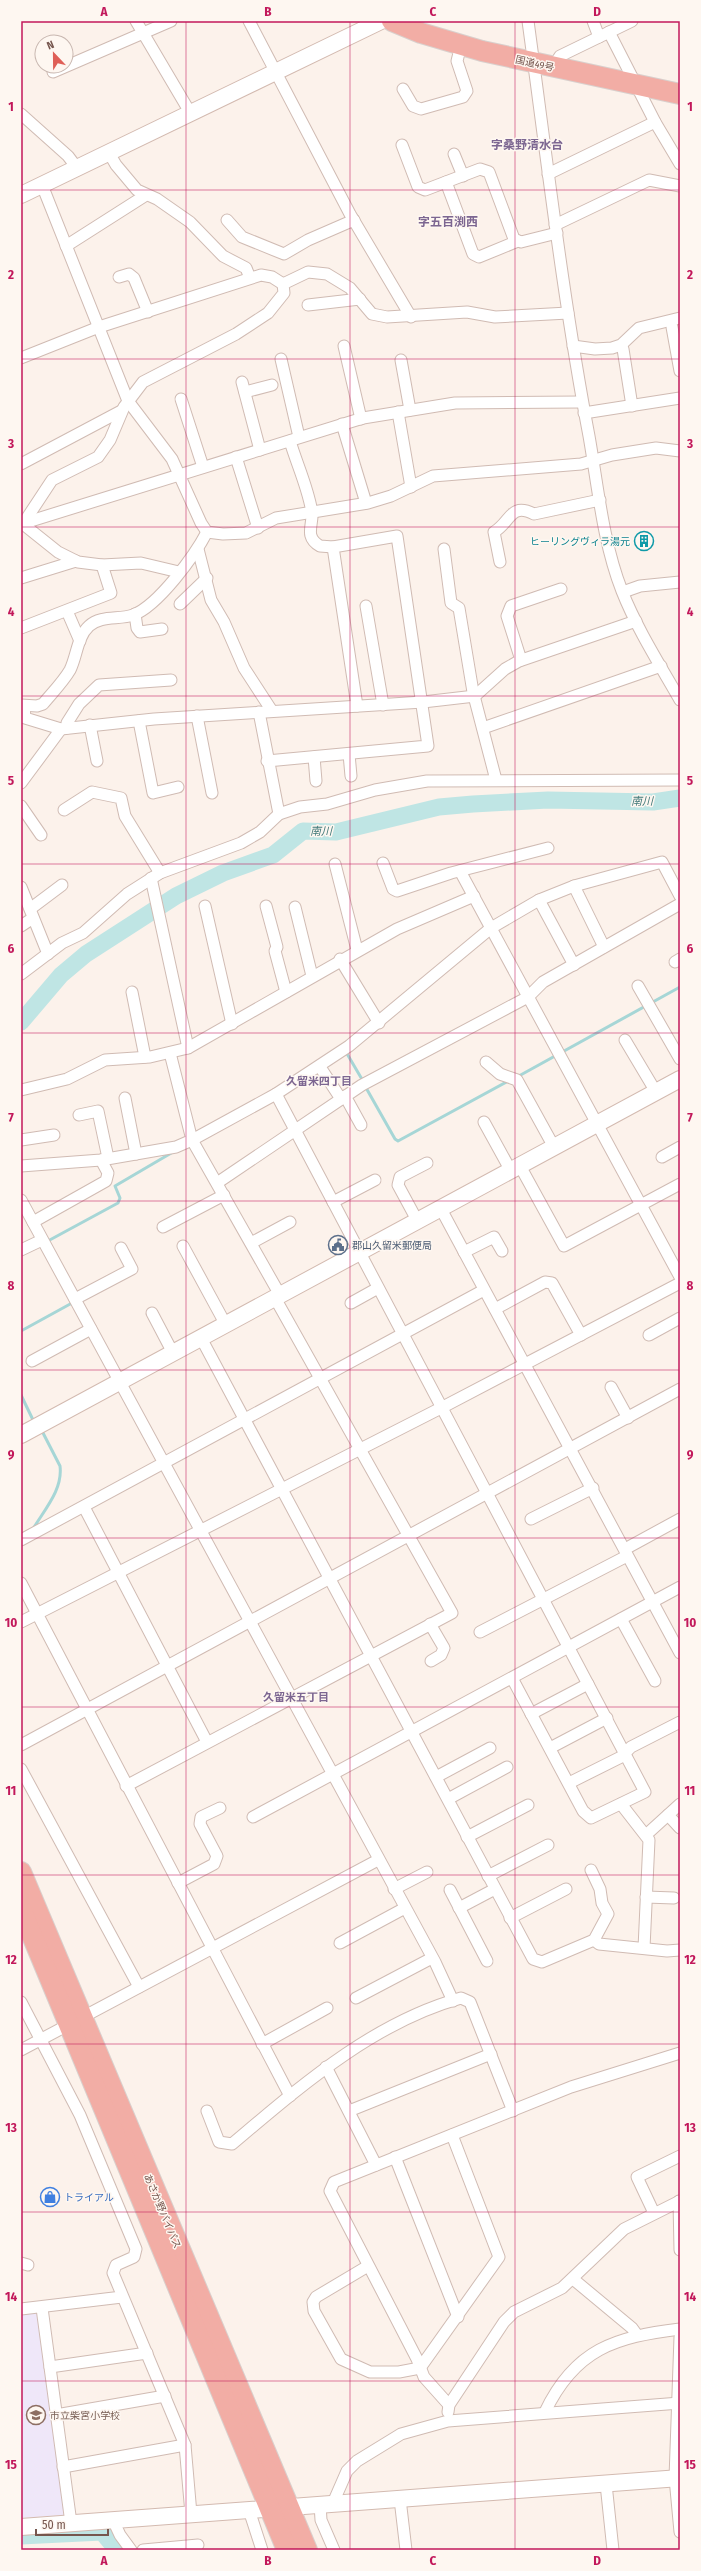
<svg xmlns="http://www.w3.org/2000/svg" width="701" height="2571" viewBox="0 0 701 2571" font-family="'Fira Sans Condensed','Noto Sans JP',sans-serif">
  <style>
    .education { fill: #efe7f9 }
    .lines { fill: none; stroke-linecap: round; stroke-linejoin: round }
    .stream { stroke: #a6d6d6; stroke-width: 3 }
    .river { stroke: #bfe5e4; stroke-width: 17 }
    .street-casing { stroke: #d0bbb3; stroke-width: 13 }
    .secondary-casing { stroke: #d3bab0; stroke-width: 18 }
    .highway-casing { stroke: #d9d0cd; stroke-width: 22 }
    .street { stroke: #fff; stroke-width: 11 }
    .secondary { stroke: #fff; stroke-width: 16 }
    .highway { stroke: #f2ada5; stroke-width: 20 }
    .grid { fill: none; stroke: #c2185b; stroke-width: 1; stroke-opacity: 0.55 }
    .labels { text-anchor: middle; stroke-width: 3; stroke-linejoin: round; paint-order: stroke }
    .street-label { font-size: 10px; fill: #76564e; stroke: #fef7f1 }
    .culture-label { font-size: 10px; fill: #0d838f; stroke: #fef7f1; text-anchor: end }
    .service-label { font-size: 10px; fill: #4e5e75; stroke: #fef7f1; text-anchor: start }
    .shop-label { font-size: 10px; fill: #366cbe; stroke: #fef7f1; text-anchor: start }
    .education-label { font-size: 10px; fill: #785e54; stroke: #fef7f1; text-anchor: start }
    .water-label { font-size: 11px; font-style: italic; fill: #427a7a; stroke: #fef7f1 }
    .neighbourhood-label { font-size: 11px; font-weight: bold; fill: #7c6691; stroke: #fef7f1 }
    .quarter-label { font-size: 12px; font-weight: bold; fill: #7c6691; stroke: #fef7f1 }
    .neatline { fill: none; stroke: #c2185b; stroke-width: 1.5 }
    .grid-label { font-size: 13px; text-anchor: middle; font-weight: bold; fill: #c2185b }
  </style>
  <rect width="100%" height="100%" fill="#fcf2eb"/>
  <polygon class="education" points="35,2311 39,2315 64,2515 21,2518 21,2313"/>
  <g class="lines">
    <g class="stream">
      <polyline points="346,1052 363,1081"/>
      <polyline points="517,1077 680,987"/>
      <polyline points="365,1086 395,1139 398,1141 510,1080"/>
      <polyline points="46,1242 118,1203 120,1198 115,1186 173,1152"/>
      <polyline points="21,1331 72,1303 71,1300"/>
      <polyline points="21,1395 34,1422"/>
      <path d="M 33,1529 C 44,1510 63,1490 60,1466 L 41,1429"/>
    </g>
    <g class="river">
      <polyline points="21,1022 61,975 86,954 176,896 223,873 273,855 303,831 336,832 439,807 473,804 548,800 653,802 680,798"/>
      <polyline points="21,2536 102,2532 117,2550"/>
    </g>
    <g class="street-casing">
      <g id="street">
        <polyline points="136,21 191,114"/>
        <polyline points="249,21 350,214 411,317"/>
        <path d="M 528,21 C 547,160 563,299 589,436 C 598,487 603,543 622,591 C 637,629 660,665 680,700"/>
        <polyline points="593,21 599,37"/>
        <polyline points="553,67 560,56 632,21"/>
        <polyline points="53,72 171,21"/>
        <polyline points="403,89 413,106 421,109 463,97 467,91 457,61 461,45"/>
        <polyline points="21,114 68,156 77,168"/>
        <polyline points="655,122 680,164"/>
        <polyline points="402,145 418,187 425,190 480,169 489,172 514,239 521,242 557,233"/>
        <polyline points="109,153 116,165 137,190 157,199 190,222 223,256 246,268 250,278"/>
        <polyline points="454,154 463,176"/>
        <polyline points="548,174 655,122 609,32"/>
        <polyline points="446,182 473,254 479,257 518,241"/>
        <polyline points="42,185 128,401 172,459 201,523 207,532 223,534 246,533 276,518 368,503 391,496 433,476 581,464 612,455 656,448 680,451"/>
        <polyline points="227,220 242,237 284,254 308,240 354,220"/>
        <polyline points="555,225 649,180 680,186"/>
        <polyline points="66,246 146,195"/>
        <polyline points="119,277 129,274 134,278 148,312"/>
        <polyline points="308,305 360,299"/>
        <polyline points="672,327 680,371"/>
        <polyline points="344,346 361,419"/>
        <polyline points="573,346 595,349 612,348 621,345 639,328 680,318"/>
        <polyline points="623,349 632,406"/>
        <polyline points="21,358 99,327 261,275 272,277 283,284"/>
        <polyline points="281,359 299,437"/>
        <polyline points="401,360 410,410"/>
        <polyline points="242,382 260,450"/>
        <polyline points="245,392 272,385"/>
        <polyline points="181,399 203,467"/>
        <polyline points="398,412 411,487"/>
        <polyline points="584,413 680,398"/>
        <polyline points="342,424 366,503"/>
        <path d="M 290,441 C 296,462 309,490 312,513 C 313,525 304,537 320,546 L 333,547"/>
        <polyline points="236,457 258,528"/>
        <polyline points="21,464 121,411"/>
        <polyline points="21,524 363,418 455,403 582,402"/>
        <polyline points="198,549 211,600 224,622 244,668 272,711"/>
        <polyline points="444,549 451,603 459,608 473,692 496,780"/>
        <path d="M 500,562 L 494,532 C 511,522 510,502 534,514 L 600,500"/>
        <polyline points="179,572 141,563 102,565 78,562 58,552 23,524 52,480 98,457 110,440 124,407 143,382 236,334 268,313 284,293 283,284 308,272 327,274 350,288 372,314 387,317 467,312 495,317 568,313"/>
        <polyline points="21,578 76,561"/>
        <polyline points="623,592 640,586 680,582"/>
        <polyline points="180,604 207,578"/>
        <polyline points="366,606 383,705"/>
        <polyline points="67,611 80,641"/>
        <polyline points="135,614 137,628 140,632 162,629"/>
        <polyline points="21,628 111,593 102,565"/>
        <polyline points="521,660 507,616 511,606 561,589"/>
        <path d="M 21,705 L 37,706 L 43,704 C 52,693 63,682 70,670 C 77,656 77,637 89,626 C 101,615 119,620 133,615 C 158,606 195,555 207,532"/>
        <polyline points="24,706 25,718 61,729 154,719 423,702 475,696 505,669 519,661 636,621"/>
        <polyline points="259,712 279,814"/>
        <polyline points="197,716 212,793"/>
        <polyline points="139,721 153,793 178,787"/>
        <polyline points="90,725 97,761"/>
        <polyline points="67,728 67,723 79,704 99,685 171,680"/>
        <polyline points="483,728 661,666"/>
        <polyline points="349,754 351,776"/>
        <polyline points="314,757 316,781"/>
        <polyline points="267,761 428,746 397,536 333,547 357,706"/>
        <polyline points="21,783 61,729"/>
        <polyline points="21,806 41,835"/>
        <polyline points="64,810 92,792 121,798 125,816 160,873"/>
        <polyline points="383,863 393,889 397,891 451,873 548,848"/>
        <polyline points="335,864 357,950"/>
        <polyline points="460,871 680,1277"/>
        <polyline points="151,878 188,1048"/>
        <polyline points="574,886 604,947"/>
        <polyline points="21,887 48,954"/>
        <polyline points="539,900 574,965"/>
        <polyline points="205,906 232,1024"/>
        <polyline points="266,906 277,947 275,951 286,992"/>
        <polyline points="295,907 312,976"/>
        <polyline points="30,909 62,885"/>
        <polyline points="21,926 33,918"/>
        <polyline points="340,959 379,1023"/>
        <polyline points="675,962 680,959"/>
        <polyline points="21,974 62,943 83,933 127,894 160,873 241,843 260,832 279,814 300,807 327,804 375,790 427,781 680,780"/>
        <polyline points="638,986 680,1059"/>
        <polyline points="132,992 145,1057"/>
        <polyline points="625,1040 656,1092"/>
        <polyline points="170,1053 192,1140 280,1295"/>
        <polyline points="486,1062 500,1074 517,1080 554,1147"/>
        <polyline points="322,1070 341,1099"/>
        <polyline points="21,1090 67,1079 105,1060 150,1057 188,1048 397,929 474,896"/>
        <polyline points="276,1094 645,1792 591,1818 583,1811 512,1678"/>
        <polyline points="345,1096 361,1125"/>
        <polyline points="125,1098 136,1154"/>
        <polyline points="79,1115 98,1111 108,1158"/>
        <polyline points="484,1122 511,1171"/>
        <polyline points="21,1140 54,1135"/>
        <polyline points="662,1157 680,1147"/>
        <polyline points="21,1166 101,1160 176,1147 192,1140 276,1094 349,1046 491,928 539,900 574,886 662,862 680,896"/>
        <polyline points="520,1166 564,1246 680,1184"/>
        <polyline points="217,1183 362,1085 528,997 543,982 680,904"/>
        <polyline points="21,1200 435,1962 453,2001"/>
        <polyline points="333,1202 375,1180"/>
        <polyline points="441,1209 680,1653"/>
        <polyline points="33,1222 106,1181 108,1173 101,1160"/>
        <polyline points="418,1222 398,1185 400,1177 427,1163"/>
        <polyline points="163,1227 224,1195"/>
        <polyline points="251,1243 290,1222"/>
        <polyline points="183,1246 226,1325"/>
        <polyline points="21,1250 42,1240"/>
        <polyline points="464,1252 494,1237 502,1251"/>
        <polyline points="75,1299 132,1269 121,1248"/>
        <polyline points="351,1303 378,1288"/>
        <polyline points="495,1309 545,1282 552,1283 581,1335"/>
        <polyline points="152,1313 173,1353"/>
        <polyline points="649,1335 680,1318"/>
        <polyline points="201,1338 533,1959 542,1962 594,1940 608,1914 602,1903 600,1889 591,1870"/>
        <polyline points="32,1361 91,1329"/>
        <polyline points="611,1387 628,1418"/>
        <polyline points="84,1507 207,1742"/>
        <polyline points="531,1519 593,1488"/>
        <polyline points="21,1540 484,1290"/>
        <polyline points="625,1549 680,1519"/>
        <polyline points="21,1583 290,2096"/>
        <polyline points="621,1619 655,1681"/>
        <polyline points="21,1622 441,1408 680,1283"/>
        <polyline points="430,1624 444,1648 441,1655 431,1661"/>
        <polyline points="480,1632 627,1556"/>
        <polyline points="531,1714 588,1684"/>
        <polyline points="21,1745 680,1389"/>
        <polyline points="550,1748 607,1718"/>
        <polyline points="21,1769 139,1987"/>
        <polyline points="436,1777 490,1748"/>
        <polyline points="569,1783 621,1757 631,1747 680,1722"/>
        <polyline points="126,1786 452,1613 275,1298"/>
        <polyline points="448,1799 507,1767"/>
        <polyline points="621,1804 649,1840 644,1948"/>
        <polyline points="668,1815 680,1828"/>
        <polyline points="253,1817 680,1587"/>
        <polyline points="647,1834 680,1804"/>
        <polyline points="467,1837 528,1805"/>
        <polyline points="488,1876 548,1845"/>
        <polyline points="178,1883 214,1864 217,1856 200,1824 201,1817 220,1808"/>
        <polyline points="394,1889 427,1872"/>
        <polyline points="450,1890 487,1961"/>
        <polyline points="646,1897 674,1898"/>
        <polyline points="459,1908 495,1889"/>
        <polyline points="510,1918 566,1889"/>
        <polyline points="594,1940 599,1944 667,1951 680,1950"/>
        <polyline points="340,1943 405,1908"/>
        <polyline points="356,1998 432,1958"/>
        <polyline points="21,2002 80,2115 136,2249 134,2257 116,2265 113,2273 185,2445 191,2514"/>
        <polyline points="262,2044 327,2008"/>
        <polyline points="21,2050 378,1860"/>
        <polyline points="326,2067 376,2165"/>
        <path d="M 207,2111 L 219,2142 L 232,2144 C 301,2086 372,2023 461,1998 L 470,2002 L 513,2111"/>
        <polyline points="349,2111 491,2054"/>
        <polyline points="395,2157 458,2317"/>
        <polyline points="679,2201 680,2250"/>
        <polyline points="654,2213 637,2177 680,2156"/>
        <polyline points="21,2263 28,2265"/>
        <polyline points="368,2266 316,2297 313,2302 314,2311 341,2359 370,2372 399,2372 420,2368 499,2257 452,2135"/>
        <polyline points="573,2279 632,2328 637,2335"/>
        <polyline points="42,2308 71,2523"/>
        <polyline points="21,2309 122,2297"/>
        <polyline points="680,2337 675,2478 680,2532"/>
        <polyline points="50,2367 147,2353"/>
        <polyline points="449,2405 424,2377 417,2359 330,2191 334,2182 571,2087 680,2053"/>
        <polyline points="448,2412 449,2405 504,2322 514,2312 562,2288 624,2229 680,2201"/>
        <path d="M 545,2412 C 575,2349 615,2337 680,2329"/>
        <polyline points="56,2415 165,2396"/>
        <polyline points="63,2467 185,2445"/>
        <polyline points="606,2484 613,2550"/>
        <polyline points="400,2499 406,2550"/>
        <polyline points="333,2503 347,2471 357,2461 401,2434 448,2421 680,2403"/>
        <polyline points="320,2504 321,2520 334,2550"/>
        <polyline points="249,2510 262,2550"/>
        <polyline points="113,2520 120,2535 131,2550"/>
        <polyline points="143,2550 198,2545"/>
      </g>
    </g>
    <g class="secondary-casing">
      <g id="secondary">
        <polyline points="21,195 381,21"/>
        <polyline points="21,1435 680,1079"/>
        <polyline points="21,2527 680,2478"/>
      </g>
    </g>
    <g class="highway-casing">
      <g id="highway">
        <polyline points="392,21 421,33 482,51 680,94"/>
        <polyline points="21,1872 307,2550"/>
        <polyline points="21,1909 287,2550"/>
      </g>
    </g>
    <use href="#street" class="street"/>
    <use href="#secondary" class="secondary"/>
    <use href="#highway" class="highway"/>
  </g>
  <path class="grid" d="M 186,21 L 186,2550M 350,21 L 350,2550M 515,21 L 515,2550M 21,190 L 680,190M 21,359 L 680,359M 21,527 L 680,527M 21,696 L 680,696M 21,864 L 680,864M 21,1033 L 680,1033M 21,1201 L 680,1201M 21,1370 L 680,1370M 21,1538 L 680,1538M 21,1707 L 680,1707M 21,1875 L 680,1875M 21,2044 L 680,2044M 21,2212 L 680,2212M 21,2381 L 680,2381"/>
  <defs>
    <g id="building-ring" transform="scale(1)"><circle r="9.5" fill="#fef7f1" stroke="#0f9aa8" stroke-width="1.5"/><path d="M-4-6H4V6H1V3H-1V6H-4ZM-2.5-4.3h1.7v1.8h-1.7ZM.8-4.3h1.7v1.8H.8ZM-2.5-1h1.7V.8h-1.7ZM.8-1h1.7V.8H.8Z" fill="#0f9aa8"/></g>
    <g id="civic-ring" transform="scale(1)"><circle r="9.5" fill="#fef7f1" stroke="#5c6f8a" stroke-width="1.5"/><path d="M-.6-6.5H3V-4.5H.6V-3L4-1V1h2V6H-6V1h2V-1L-.6-3ZM-1.2 2.5V6h2.4V2.5Z" fill="#5c6f8a"/></g>
    <g id="shop-ring" transform="scale(1)"><circle r="9.5" fill="#fef7f1" stroke="#3f7fe0" stroke-width="1.5"/><path d="M-5-2.5h2.3a2.7 3.5 0 0 1 5.4 0H5L5.5 6h-11ZM-1.5-2.5h3a1.5 2.3 0 0 0-3 0Z" fill="#3f7fe0"/></g>
    <g id="school-ring" transform="scale(1)"><circle r="9.5" fill="#fef7f1" stroke="#8d6e63" stroke-width="1.5"/><path d="M0-5L7-2L0 1L-7-2ZM-4 1L0 2.5L4 1V4Q0 6-4 4Z" fill="#8d6e63"/></g>
  </defs>
  <g fill-rule="evenodd">
    <use href="#building-ring" x="644" y="541"/>
    <use href="#civic-ring" x="338" y="1245"/>
    <use href="#shop-ring" x="50" y="2197"/>
    <use href="#school-ring" x="36" y="2415"/>
  </g>
  <g class="labels">
    <g class="street-label">
      <text transform="translate(535 63) rotate(13)" y="4">国道49号</text>
      <text transform="translate(163 2211) rotate(67)" y="4">あさか野バイパス</text>
    </g>
    <g class="culture-label">
      <text x="630" y="545">ヒーリングヴィラ湯元</text>
    </g>
    <g class="service-label">
      <text x="352" y="1249">郡山久留米郵便局</text>
    </g>
    <g class="shop-label">
      <text x="64" y="2201">トライアル</text>
    </g>
    <g class="education-label">
      <text x="50" y="2419">市立柴宮小学校</text>
    </g>
    <g class="water-label">
      <text x="642" y="805">南川</text>
      <text x="321" y="835">南川</text>
    </g>
    <g class="neighbourhood-label">
      <text x="319" y="1085">久留米四丁目</text>
      <text x="296" y="1701">久留米五丁目</text>
    </g>
    <g class="quarter-label">
      <text x="527" y="149">字桑野清水台</text>
      <text x="448" y="226">字五百渕西</text>
    </g>
  </g>
  <rect width="701" height="2571" fill="none" stroke="#fef7f1" stroke-width="44"/>
  <g transform="translate(54 54) rotate(338)"><circle r="19" fill="#fef7f1" stroke="#c8b7b0"/>
  <path d="M0-3L7 15L0 10L-7 15Z" fill="#df5f57"/>
  <text y="-6" font-size="11" font-weight="bold" text-anchor="middle" fill="#76564e">N</text>
  </g>
  <path d="M36 2529v6h72v-6" fill="none" stroke="#76564e" stroke-width="2"/>
  <text x="42" y="2529" font-size="12" fill="#76564e" stroke="#fef7f1" stroke-width="3" paint-order="stroke">50 m</text>
  <rect x="22" y="22" width="657" height="2527" class="neatline"/>
  <g class="grid-label">
    <text x="104" y="16">A</text>
    <text x="268" y="16">B</text>
    <text x="433" y="16">C</text>
    <text x="597" y="16">D</text>
    <text x="11" y="111">1</text>
    <text x="690" y="111">1</text>
    <text x="11" y="279">2</text>
    <text x="690" y="279">2</text>
    <text x="11" y="448">3</text>
    <text x="690" y="448">3</text>
    <text x="11" y="616">4</text>
    <text x="690" y="616">4</text>
    <text x="11" y="785">5</text>
    <text x="690" y="785">5</text>
    <text x="11" y="953">6</text>
    <text x="690" y="953">6</text>
    <text x="11" y="1122">7</text>
    <text x="690" y="1122">7</text>
    <text x="11" y="1290">8</text>
    <text x="690" y="1290">8</text>
    <text x="11" y="1459">9</text>
    <text x="690" y="1459">9</text>
    <text x="11" y="1627">10</text>
    <text x="690" y="1627">10</text>
    <text x="11" y="1795">11</text>
    <text x="690" y="1795">11</text>
    <text x="11" y="1964">12</text>
    <text x="690" y="1964">12</text>
    <text x="11" y="2132">13</text>
    <text x="690" y="2132">13</text>
    <text x="11" y="2301">14</text>
    <text x="690" y="2301">14</text>
    <text x="11" y="2469">15</text>
    <text x="690" y="2469">15</text>
    <text x="104" y="2565">A</text>
    <text x="268" y="2565">B</text>
    <text x="433" y="2565">C</text>
    <text x="597" y="2565">D</text>
  </g>
</svg>
